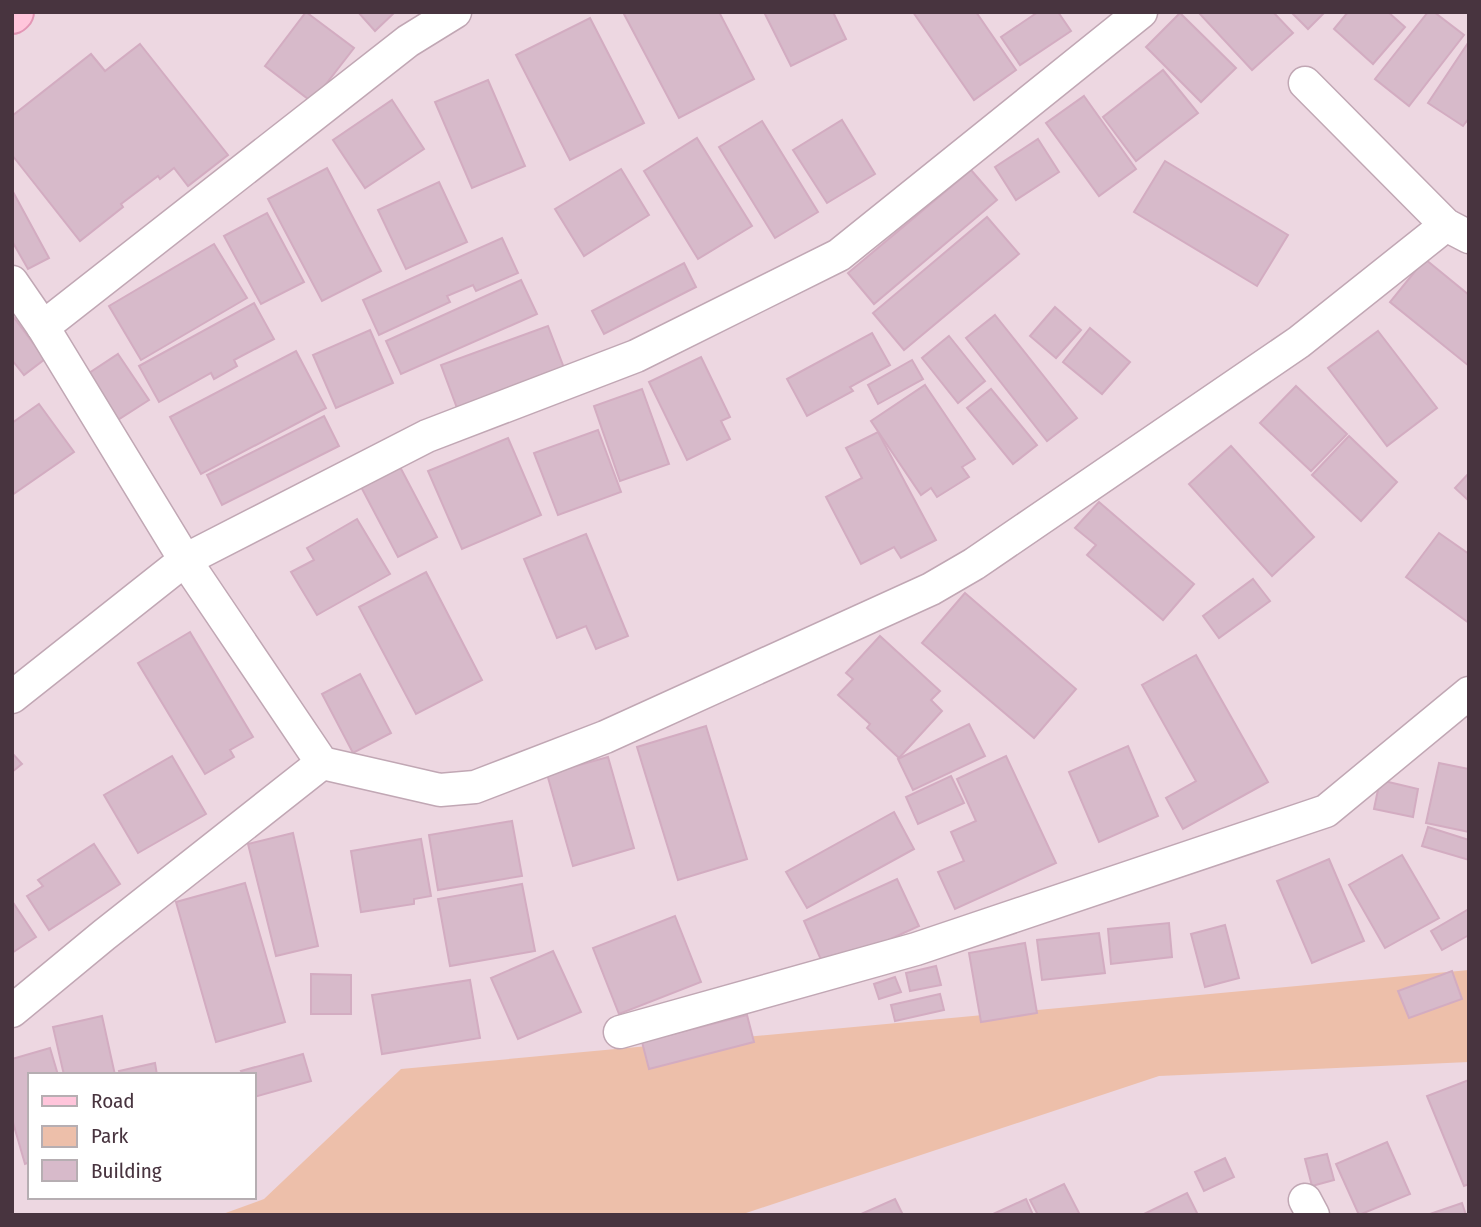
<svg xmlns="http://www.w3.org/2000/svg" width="1481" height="1227" viewBox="0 0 1481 1227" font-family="'Fira Sans Condensed',sans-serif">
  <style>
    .residential { fill: #edd7e1; fill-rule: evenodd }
    .green { fill: #edbfaa }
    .building { fill: #d7baca; stroke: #d3acc1; stroke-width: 2 }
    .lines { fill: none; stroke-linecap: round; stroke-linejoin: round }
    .minor-casing { stroke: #c1a7b4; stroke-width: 35 }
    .secondary-casing { stroke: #e396b5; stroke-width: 42 }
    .minor { stroke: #fff; stroke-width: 32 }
    .secondary { stroke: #ffc5db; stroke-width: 38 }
  </style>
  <rect width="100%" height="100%" fill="#f5e6ec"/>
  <path class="residential" d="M 12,12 L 1469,12 L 1469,1215 L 12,1215 ZM 30,1075 L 254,1075 L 254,1197 L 30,1197 Z"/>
  <polygon class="green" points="1469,970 1469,1062 1159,1076 740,1215 220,1215 264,1199 401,1069"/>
  <g class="building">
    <polygon points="306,12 354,48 312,102 265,66"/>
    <polygon points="358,12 395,12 375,31"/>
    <polygon points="627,12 719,12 754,79 679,118 624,14"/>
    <polygon points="764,12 833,12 846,39 791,66"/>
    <polygon points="913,12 976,12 1016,70 974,100"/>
    <polygon points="1038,12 1058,12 1071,31 1020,65 1001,37"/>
    <polygon points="1273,12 1293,33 1252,70 1199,13"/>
    <polygon points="1291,12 1325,12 1308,29"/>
    <polygon points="1348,12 1388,12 1405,27 1373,64 1334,29"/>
    <polygon points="1428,12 1434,12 1464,35 1409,106 1375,79"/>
    <polygon points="1180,13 1236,68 1201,102 1146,47"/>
    <polygon points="590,18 644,123 570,160 516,55"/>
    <polygon points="1468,43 1469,118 1463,126 1428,103"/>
    <polygon points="140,44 228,155 188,186 174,168 160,179 158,176 121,204 123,207 80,241 12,155 12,116 91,54 105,71"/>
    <polygon points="1163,70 1198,113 1136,161 1103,117"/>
    <polygon points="488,80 525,166 472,188 435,102"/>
    <polygon points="1084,96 1136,169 1099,196 1046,123"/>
    <polygon points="392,100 424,149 365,188 333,140"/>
    <polygon points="842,120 875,174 827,203 793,150"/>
    <polygon points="762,121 818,212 775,238 719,147"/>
    <polygon points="697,138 752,226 698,259 644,171"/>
    <polygon points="1038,139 1059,172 1016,200 995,167"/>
    <polygon points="1165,161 1288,235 1257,286 1134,212"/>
    <polygon points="327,168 381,271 322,301 268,199"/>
    <polygon points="621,169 649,215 584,256 555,209"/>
    <polygon points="971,170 997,200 874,304 848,273"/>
    <polygon points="439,182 467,242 406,269 378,210"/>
    <polygon points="12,190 49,258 28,269 12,241"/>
    <polygon points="267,213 304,282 261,304 224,236"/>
    <polygon points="987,217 1019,254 904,350 873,313"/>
    <polygon points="502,238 518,273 476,291 473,285 447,296 450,302 379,335 363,300"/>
    <polygon points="214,244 247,298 141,360 109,306"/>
    <polygon points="1425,259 1469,295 1469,366 1390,302"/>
    <polygon points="684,263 696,287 604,334 592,311"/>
    <polygon points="521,280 537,314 401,374 386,341"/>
    <polygon points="254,303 274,339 234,360 237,366 214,379 211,373 159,402 139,366"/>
    <polygon points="1055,307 1081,330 1056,358 1030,336"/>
    <polygon points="12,315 45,359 24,375 12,360"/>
    <polygon points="995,315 1077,418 1047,441 966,338"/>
    <polygon points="548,326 564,368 457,408 441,365"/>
    <polygon points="1090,328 1130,362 1102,394 1063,362"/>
    <polygon points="370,330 393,383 336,408 313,355"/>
    <polygon points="1378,331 1437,408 1387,446 1328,368"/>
    <polygon points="872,333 890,365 850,387 853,391 807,416 787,379"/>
    <polygon points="949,336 985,381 958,403 922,358"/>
    <polygon points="296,351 326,408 201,474 170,417"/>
    <polygon points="118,354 149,400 113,423 83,377"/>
    <polygon points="701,357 730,417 721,421 730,439 687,460 649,382"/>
    <polygon points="912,360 923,379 878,404 868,385"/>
    <polygon points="925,385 975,459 962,467 969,477 937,497 931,488 921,495 871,421"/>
    <polygon points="1296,386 1347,434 1311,471 1260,423"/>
    <polygon points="642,389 669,464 620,481 594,406"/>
    <polygon points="991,389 1037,445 1013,464 967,408"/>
    <polygon points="39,404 74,452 12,495 12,423"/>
    <polygon points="324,416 339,446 222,505 207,475"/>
    <polygon points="598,430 621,492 558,515 534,453"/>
    <polygon points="878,432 936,540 901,558 894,547 861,564 826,497 862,478 846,448"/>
    <polygon points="1349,436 1397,482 1361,521 1312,475"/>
    <polygon points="508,438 541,515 462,549 428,471"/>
    <polygon points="1231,446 1314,537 1272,576 1189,484"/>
    <polygon points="399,465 437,537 398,557 360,485"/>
    <polygon points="1469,473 1469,501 1455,488"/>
    <polygon points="1099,502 1194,584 1163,620 1087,555 1096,545 1075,528"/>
    <polygon points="357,519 390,574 317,615 291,572 314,560 307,548"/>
    <polygon points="1439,533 1469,554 1469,623 1406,577"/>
    <polygon points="586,534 628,636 596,649 586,626 557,638 524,559"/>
    <polygon points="426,572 482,680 416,714 359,607"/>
    <polygon points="1253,579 1270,601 1219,638 1203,616"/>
    <polygon points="965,593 1076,689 1034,738 922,643"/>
    <polygon points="190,632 253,737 230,750 234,757 205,774 138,663"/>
    <polygon points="880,636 940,691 931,700 942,711 899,758 867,728 870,724 838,695 853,679 846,673"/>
    <polygon points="1196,655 1268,782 1183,829 1166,798 1196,781 1142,685"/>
    <polygon points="360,674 391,733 353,753 322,694"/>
    <polygon points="969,724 985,756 913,790 898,759"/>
    <polygon points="706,726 747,859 678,880 637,747"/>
    <polygon points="1128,746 1158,816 1099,842 1069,772"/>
    <polygon points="12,753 22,764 12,772"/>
    <polygon points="172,756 206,814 138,853 104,795"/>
    <polygon points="1006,756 1056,863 955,909 938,872 964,861 951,832 976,821 957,779"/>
    <polygon points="608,757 634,848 573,866 547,774"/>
    <polygon points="1439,763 1469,769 1469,832 1426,823"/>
    <polygon points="951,776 964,803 918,824 906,797"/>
    <polygon points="1380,780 1418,789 1413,817 1374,809"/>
    <polygon points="894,812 914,849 807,908 786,872"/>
    <polygon points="512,821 522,876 438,890 429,835"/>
    <polygon points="1428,827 1469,840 1469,860 1422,846"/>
    <polygon points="293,833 318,946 276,956 248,844"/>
    <polygon points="421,839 431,896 414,899 414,904 361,912 351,851"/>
    <polygon points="94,844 120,884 49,930 27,896 43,886 38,880"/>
    <polygon points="1402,855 1439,918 1385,948 1349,885"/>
    <polygon points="1329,859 1364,941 1312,963 1277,881"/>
    <polygon points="897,879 919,926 825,969 804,921"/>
    <polygon points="245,883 285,1022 216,1042 176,902"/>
    <polygon points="522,884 535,951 450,966 438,899"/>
    <polygon points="12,901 36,937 12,953"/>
    <polygon points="1469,909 1469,935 1442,950 1431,931"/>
    <polygon points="675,916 701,982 619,1014 593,948"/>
    <polygon points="1169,923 1172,957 1111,964 1108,929"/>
    <polygon points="1225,925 1239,978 1205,987 1191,934"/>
    <polygon points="1099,933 1105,973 1042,980 1037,940"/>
    <polygon points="1025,943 1037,1013 981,1022 969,953"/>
    <polygon points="553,951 581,1012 518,1039 491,978"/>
    <polygon points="936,966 941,985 910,991 906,973"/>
    <polygon points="1452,971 1462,999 1409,1018 1398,991"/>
    <polygon points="311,974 351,975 351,1014 311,1014"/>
    <polygon points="895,977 901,992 879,999 874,984"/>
    <polygon points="470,980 480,1038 382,1054 372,995"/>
    <polygon points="940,994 944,1010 895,1021 891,1005"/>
    <polygon points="747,1015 754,1042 649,1069 642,1042"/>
    <polygon points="102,1016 115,1075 64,1075 53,1027"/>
    <polygon points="50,1048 58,1075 30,1075 30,1162 25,1164 12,1119 12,1059"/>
    <polygon points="303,1054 311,1081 254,1097 254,1075 243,1075 241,1071"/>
    <polygon points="155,1063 157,1075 120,1075 119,1071"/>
    <polygon points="1469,1080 1469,1184 1464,1186 1427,1096"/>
    <polygon points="1387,1142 1410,1194 1359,1215 1336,1164"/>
    <polygon points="1327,1154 1334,1180 1312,1186 1305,1159"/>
    <polygon points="1225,1158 1234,1177 1204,1191 1195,1172"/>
    <polygon points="1064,1184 1080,1215 1038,1215 1030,1200"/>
    <polygon points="1187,1193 1198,1215 1142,1215"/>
    <polygon points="895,1199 903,1215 859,1215"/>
    <polygon points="1026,1199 1033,1215 991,1215"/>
    <polygon points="1462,1203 1466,1215 1427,1215"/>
  </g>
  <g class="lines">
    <g class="minor-casing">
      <g id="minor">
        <polyline points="1305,83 1446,225 1469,237"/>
        <polyline points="12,282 43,327 185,560 322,763 440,790 475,787 605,737 931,589 974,564 1299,342 1446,225"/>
        <polyline points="43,327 408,41 455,12"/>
        <polyline points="12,697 185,560 427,436 636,356 839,255 1141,12"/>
        <polyline points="12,1011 104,935 322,763"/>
        <polyline points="620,1032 916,949 1326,811 1469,693"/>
        <polyline points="1305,1200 1313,1215"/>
      </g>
    </g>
    <g class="secondary-casing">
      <polyline id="secondary" points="12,14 14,12"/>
    </g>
    <use href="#minor" class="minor"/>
    <use href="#secondary" class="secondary"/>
  </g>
  <rect width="1481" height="1227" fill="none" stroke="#48343f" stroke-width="28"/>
  <rect x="28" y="1073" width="228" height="126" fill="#ffffff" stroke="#b6aeb2" stroke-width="2"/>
  <rect x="42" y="1096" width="35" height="10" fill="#ffc5db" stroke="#b6aeb2" stroke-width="2"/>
  <text x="91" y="1108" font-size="21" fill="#48343f">Road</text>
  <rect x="42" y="1126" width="35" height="21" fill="#edbfaa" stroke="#b6aeb2" stroke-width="2"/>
  <text x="91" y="1143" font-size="21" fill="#48343f">Park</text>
  <rect x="42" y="1160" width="35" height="21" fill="#d7baca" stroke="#b6aeb2" stroke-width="2"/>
  <text x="91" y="1178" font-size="21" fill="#48343f">Building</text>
</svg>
